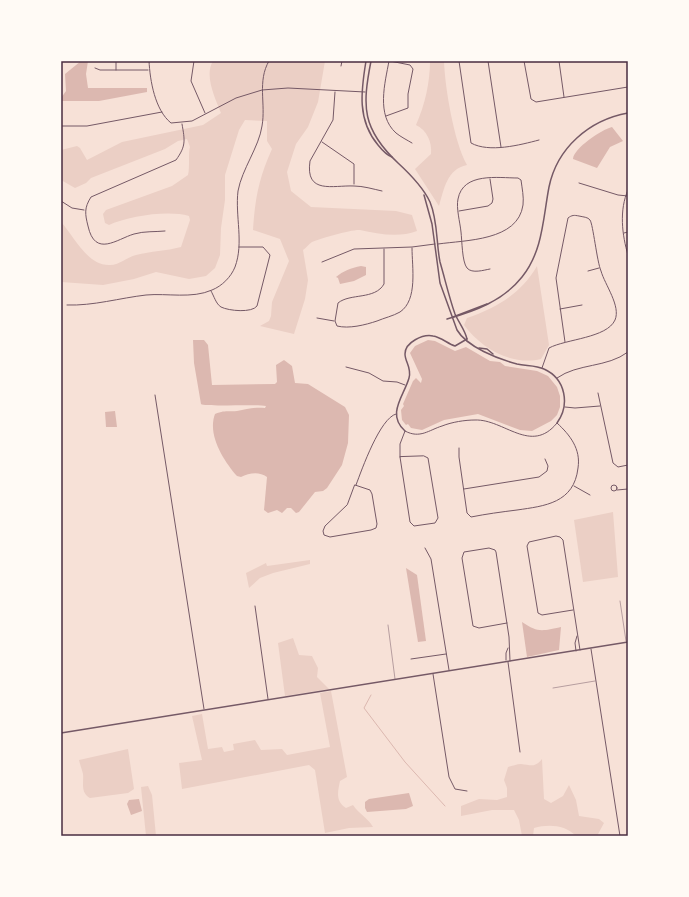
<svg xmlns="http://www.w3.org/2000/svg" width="689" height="897" viewBox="0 0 689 897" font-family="Arial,sans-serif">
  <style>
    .green { fill: #ebcfc5 }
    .water { fill: #dcb8b0 }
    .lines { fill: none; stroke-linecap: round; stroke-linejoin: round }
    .stream { stroke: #dcb8b0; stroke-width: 1 }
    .service { stroke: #755966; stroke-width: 0.5 }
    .minor { stroke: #755966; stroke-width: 1 }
    .tertiary { stroke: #755966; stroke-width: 1.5 }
    .neatline { fill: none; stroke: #4a2c40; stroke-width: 1.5 }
  </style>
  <rect width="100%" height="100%" fill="#f7e1d7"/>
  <g class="green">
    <path d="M 213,61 L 325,61 L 318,102 L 308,127 L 296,144 L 287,172 L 291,191 L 311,207 L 396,211 L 412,215 L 417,231 C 399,238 378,234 360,230 C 353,229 318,239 312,242 C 309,244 306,248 303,250 L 308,280 L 305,299 L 294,334 L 260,326 L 269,321 L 271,316 L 272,302 L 289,261 L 280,239 L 253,230 C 255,198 259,178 272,149 L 267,141 L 267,121 L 245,120 L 239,130 L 225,175 L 225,200 L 221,228 L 220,255 L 215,268 L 206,276 L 189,279 L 156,272 L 134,279 L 103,285 L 61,282 L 61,222 C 74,236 87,266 110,265 C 120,265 127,257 136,255 C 151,251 166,251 181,247 L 190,220 L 189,216 C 168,210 129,216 109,225 L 105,223 L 103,214 L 106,210 L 172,186 L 188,175 C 190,167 188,152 190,147 L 187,139 L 178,141 L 165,149 L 91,178 L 86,183 L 75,188 L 61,180 L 61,150 L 77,146 L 80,148 L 87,160 L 122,142 L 203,125 L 221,113 C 215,98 204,75 213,61 Z"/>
    <path d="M 430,61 L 444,61 C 445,88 454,142 467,165 C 447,169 444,189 439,206 L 415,169 L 431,154 C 432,142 427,130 416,125 C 425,105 430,82 430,61 Z"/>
    <path d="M 537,266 L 549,345 L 541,359 C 511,366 481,348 464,325 L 467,318 C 496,308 521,294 537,266 Z"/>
    <polygon points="613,512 618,577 583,582 574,520"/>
    <polygon points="310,560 310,564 273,573 260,578 249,588 246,573 266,563 267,566"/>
    <polygon points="293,638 299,655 312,656 318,668 317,677 329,689 285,696 278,643"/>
    <path d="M 331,691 L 347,777 L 340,781 C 338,791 335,801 346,808 L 353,805 C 359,814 368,818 373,827 L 349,828 L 325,833 L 315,770 L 309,765 L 182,789 L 179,763 L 202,760 L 192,716 L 202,714 L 208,749 L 222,747 L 224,752 L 234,750 L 233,744 L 255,740 L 261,750 L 282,749 L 287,755 L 330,747 L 320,693 Z"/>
    <path d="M 128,749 L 134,789 L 128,793 L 90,798 C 80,792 84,783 83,774 C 82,769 80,765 79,760 Z"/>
    <path d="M 542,759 L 544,799 L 551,803 L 563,796 L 569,785 L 576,800 L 579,816 L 599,819 L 604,823 L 597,836 L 576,836 C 565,825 549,824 534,828 L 533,836 L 522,836 L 519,820 L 514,810 L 492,810 L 461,816 L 461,806 L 479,799 L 497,800 L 507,797 L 507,788 L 504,780 L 508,767 C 512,766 517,764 521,764 C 531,765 535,768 542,759 Z"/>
    <polygon points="148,786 152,795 156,836 146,836 141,787"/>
  </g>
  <g class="water">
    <polygon points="81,61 88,61 86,74 88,88 147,88 147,92 99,101 62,101 61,98 66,91 65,74"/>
    <path d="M 612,127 L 623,141 L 610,147 L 597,168 L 573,159 C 574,148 601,130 612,127 Z"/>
    <path d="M 361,266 L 366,267 L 366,275 L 354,281 L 340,284 L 338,278 L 336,277 C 343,271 351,268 361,266 Z"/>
    <path d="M 193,340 L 204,340 L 208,345 L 212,385 L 275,384 L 277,382 L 276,365 L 284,360 L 292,366 L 295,383 L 308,384 L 316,389 L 345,407 L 349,415 L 348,443 L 342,465 L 327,488 L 323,491 L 315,492 L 299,512 L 296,513 L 291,508 L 287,508 L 282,513 L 277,510 L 268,513 L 264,510 L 267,477 C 259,471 249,473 241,477 L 237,476 C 224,461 207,435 215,414 C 225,410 227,412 237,411 C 247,409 255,407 265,408 L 266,406 C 256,404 205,407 201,404 L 194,363 Z"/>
    <polygon points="428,340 435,341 455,351 466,347 490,361 500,362 505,366 537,371 548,376 557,387 560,396 560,407 557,415 551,421 532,431 520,430 478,414 444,420 422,430 411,428 408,424 406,425 402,420 401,410 404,406 403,404 413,381 416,378 421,383 422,379 410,353 415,346"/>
    <polygon points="115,411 117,427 106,427 105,412"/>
    <polygon points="406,568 417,575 426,641 418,642"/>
    <path d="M 522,622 C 538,633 542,631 561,627 L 559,650 L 527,657 Z"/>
    <polygon points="409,793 413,806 406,809 367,812 365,808 365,802 369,799"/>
    <polygon points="139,799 142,811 131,815 127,804 129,800"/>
  </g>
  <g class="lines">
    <polyline class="stream" points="371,695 364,708 405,762 445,806"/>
    <g class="service">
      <polyline points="620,601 626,641"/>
      <polyline points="388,625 395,679"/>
      <polyline points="553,688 595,681"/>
    </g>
    <g class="minor">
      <path d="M 149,61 C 150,81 155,110 171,123 L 192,121 L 236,98 L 262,90 L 288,88 L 365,92"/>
      <polyline points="194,61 191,81 205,113"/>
      <path d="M 389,61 C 385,83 376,115 396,133 C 401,137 407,140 412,143"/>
      <path d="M 459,61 L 471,143 C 489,153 520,145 539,140"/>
      <polyline points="488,61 501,147"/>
      <polyline points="524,61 531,99 536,102 628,87"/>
      <polyline points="559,61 564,97"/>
      <polyline points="341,66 342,61"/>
      <polyline points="95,68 100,70 148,70"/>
      <polyline points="116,70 116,61"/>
      <path d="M 335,92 L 333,120 L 310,161 C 305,195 333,185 354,186 C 363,186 373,189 382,191"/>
      <polyline points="386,116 408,108 408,94 413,69 410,65 390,61"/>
      <polyline points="61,126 87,126 162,112"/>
      <polyline points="322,142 354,164 354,184"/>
      <polyline points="579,183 618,195 628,196"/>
      <path d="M 628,190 C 619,210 622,235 628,255"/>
      <polyline points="61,201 72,208 84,210"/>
      <polyline points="459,211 488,206 492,203 493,199 490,179"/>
      <path d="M 165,231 C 156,232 144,231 134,234 C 117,239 95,258 88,226 C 85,214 84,208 91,197 L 176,160 C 186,146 185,141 182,124"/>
      <polyline points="624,233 628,232"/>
      <path d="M 438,244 C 466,240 518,241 523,205 C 524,197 522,188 521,180 L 518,178 C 498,178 463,172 458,199 C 456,208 460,222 461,232 C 462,240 462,262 467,268 C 472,274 484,270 490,269"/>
      <path d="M 384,249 L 384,284 C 375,300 350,293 338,303 L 335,321 L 337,326 C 349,329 365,325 377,321 C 384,318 393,316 400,312 C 418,300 412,267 412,248"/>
      <polyline points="322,262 354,249 412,247 435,244"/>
      <polyline points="588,271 599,268"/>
      <path d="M 211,291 C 214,296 216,304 221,307 C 229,311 252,313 257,306 L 270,255 L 263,247 L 239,247"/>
      <path d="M 67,305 C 93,306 120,298 146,295 C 167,293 192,299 212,290 C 222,286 231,277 235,267 C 244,243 235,216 238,191 C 242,169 259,147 262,126 C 266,104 257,81 269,61"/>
      <polyline points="560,309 582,305"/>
      <polyline points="317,318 334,321"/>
      <polyline points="346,367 369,373 383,381 397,382 405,385"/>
      <path d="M 542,368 L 549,348 C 566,339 607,338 615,320 C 621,306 605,285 601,271 C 597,262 593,224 590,220 C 588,217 583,217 579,216 C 574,215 572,215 568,218 L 556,278 L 565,342"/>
      <path d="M 557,378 C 578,363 607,368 628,352"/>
      <polyline points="598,393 613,463 618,467 628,465"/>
      <polyline points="155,395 204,709"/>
      <polyline points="565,407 575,408 600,406"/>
      <polygon points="424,456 428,458 438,518 435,523 414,526 410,522 400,457"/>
      <path d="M 400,457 L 400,444 L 405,431 C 420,439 429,430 442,426 C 452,422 465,420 475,420 C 504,419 531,455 557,423 C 570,435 581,449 578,468 C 574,503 545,506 517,510 C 501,512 486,514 471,517 L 467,513 L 459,457 L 459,448"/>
      <circle cx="614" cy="488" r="3"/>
      <polygon points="355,485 370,490 372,494 377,524 376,528 371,530 330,537 324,535 323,531 325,526 347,505"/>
      <path d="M 356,485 C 362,469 380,418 396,414"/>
      <polyline points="574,486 590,495"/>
      <polyline points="464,489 539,477 547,471 548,466 545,459"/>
      <polyline points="617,490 628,489"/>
      <polyline points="425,548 431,559 449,670"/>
      <polyline points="255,606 268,699"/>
      <polyline points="573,610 542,615 538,613 527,546 529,542 556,536 560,537 563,540 580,650"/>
      <polyline points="507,623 479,628 473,626 462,558 464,552 489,548 495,550 496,552 509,637 510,661"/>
      <polyline points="591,649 620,836"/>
      <polyline points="576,651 575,643 577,636"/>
      <polyline points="411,659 446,654"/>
      <polyline points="506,660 506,653 508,648"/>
      <polyline points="508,662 520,752"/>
      <polyline points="433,674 449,777 455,789 467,791"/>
    </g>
    <g class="tertiary">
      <path d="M 366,61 C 361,91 357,120 378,145 C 382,150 386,155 392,157"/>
      <path d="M 371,61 C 362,107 362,129 398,163 C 410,174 423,187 430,202 C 438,221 436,242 440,262 C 445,279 449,297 455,314 C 459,323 465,330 467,339"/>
      <path d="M 424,195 L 432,224 L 440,283 L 457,330 C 467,347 498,359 517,364 C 526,366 536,365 544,369 C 566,379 570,405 557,423"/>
      <polyline points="453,317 487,304"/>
      <path d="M 447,319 C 475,311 503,301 522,277 C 543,251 543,218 549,187 C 557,148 589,120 628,113"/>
      <polyline points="479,348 487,349 493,354"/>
      <path d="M 405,431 C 386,414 404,396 409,378 C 412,368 405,362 405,354 C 405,342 423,334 433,336 C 441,337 448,344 455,346 L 467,339"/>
      <polyline points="61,733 628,642"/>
    </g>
  </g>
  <rect width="689" height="897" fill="none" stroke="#fffaf5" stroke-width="124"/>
  <rect x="62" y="62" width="565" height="773" class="neatline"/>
</svg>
